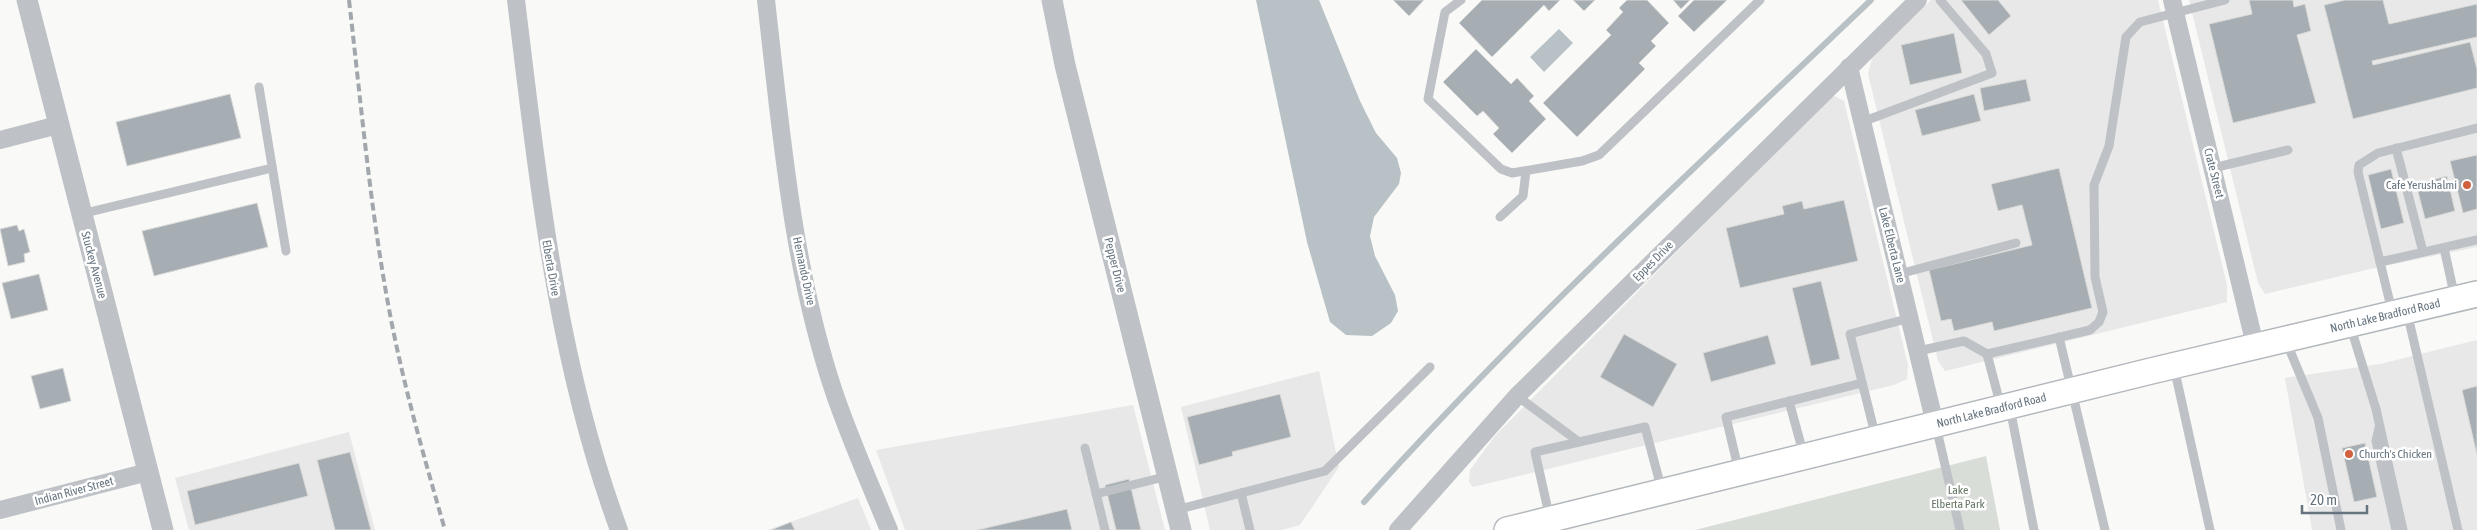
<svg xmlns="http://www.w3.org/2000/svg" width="2477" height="530" viewBox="0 0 2477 530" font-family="'Asap Condensed',sans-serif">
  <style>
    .built { fill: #e7e8e7 }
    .green { fill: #d9ddd7 }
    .water { fill: #b8c2c6 }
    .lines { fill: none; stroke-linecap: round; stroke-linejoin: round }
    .stream { stroke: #b8c2c6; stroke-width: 6 }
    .building { fill: #a6aeb3; stroke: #dbdbd9 }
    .secondary-casing { stroke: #b3b8bd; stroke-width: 28 }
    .service { stroke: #bec2c6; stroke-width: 9 }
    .minor { stroke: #bec2c6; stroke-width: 18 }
    .tertiary { stroke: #bec2c6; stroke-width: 21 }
    .secondary { stroke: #fff; stroke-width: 25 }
    .rail { stroke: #a1a7ac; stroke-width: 4; stroke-dasharray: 8 4; stroke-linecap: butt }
    .poi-dot { fill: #d1613f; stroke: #fff; stroke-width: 2 }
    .labels { text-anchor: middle; stroke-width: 5; stroke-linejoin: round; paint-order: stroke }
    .street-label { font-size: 12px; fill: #66747f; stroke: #fff }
    .poi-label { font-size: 12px; fill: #66747f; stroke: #fff; text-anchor: end }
    .park-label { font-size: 12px; fill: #687866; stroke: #fff }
  </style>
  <rect width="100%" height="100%" fill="#f9f9f7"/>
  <g class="built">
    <polygon points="1931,0 2158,0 2227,285 2227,302 1945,371 1938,361 1868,74 1872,59 1879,51"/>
    <polygon points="2189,0 2477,0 2477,247 2370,269 2265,294 2258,283"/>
    <polygon points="1835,96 1844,101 1908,365 1907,379 1894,385 1473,487 1469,482 1470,470 1494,437 1829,98"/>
    <polygon points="2477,340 2477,530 2312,530 2285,378 2380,364"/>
    <polygon points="1319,371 1339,467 1300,525 1282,530 1210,530 1181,407"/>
    <polygon points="1133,405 1165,530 905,530 876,450"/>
    <polygon points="349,432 375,530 189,530 175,478"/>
    <polygon points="858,498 871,530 768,530"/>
  </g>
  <polygon class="green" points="1986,456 2000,530 1695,530"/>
  <g class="water">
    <polygon points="1256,0 1319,0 1360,101 1376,133 1397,158 1401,173 1399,184 1374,217 1370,236 1375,256 1395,295 1398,311 1391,323 1372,336 1346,335 1330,322 1307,242"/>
    <polygon points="1559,29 1573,43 1544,72 1530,57"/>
  </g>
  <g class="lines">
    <path class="stream" d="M 1364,502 C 1523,325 1699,164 1871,0"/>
  </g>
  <g class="building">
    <polygon points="1393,0 1424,0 1409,16"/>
    <polygon points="1482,0 1560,0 1549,11 1544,5 1492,57 1459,23"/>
    <polygon points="1573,0 1595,0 1584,11"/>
    <polygon points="1627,0 1647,0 1669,23 1651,41 1656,46 1639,63 1645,69 1577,137 1543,103 1611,35 1606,30 1623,12 1619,8"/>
    <polygon points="1673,0 1690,0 1681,9"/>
    <polygon points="1694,0 1727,0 1694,32 1678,16"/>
    <polygon points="1961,0 1998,0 2011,16 1989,35"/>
    <polygon points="2249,0 2293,0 2294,7 2305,4 2311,31 2297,35 2316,103 2233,123 2209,24 2252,14"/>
    <polygon points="2345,0 2383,0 2389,24 2477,4 2477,37 2372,61 2373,65 2470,42 2477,69 2477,88 2353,119 2324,5"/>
    <polygon points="1954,33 1962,73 1910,85 1901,45"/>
    <polygon points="1476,49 1511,84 1517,78 1534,96 1529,101 1546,119 1512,153 1493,134 1499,128 1483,111 1477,116 1443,82"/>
    <polygon points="2026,79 2031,101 1984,111 1980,88"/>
    <polygon points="230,94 241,138 127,166 116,122"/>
    <polygon points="1974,94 1981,121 1922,136 1915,110"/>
    <polygon points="2477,155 2477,209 2463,213 2450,161"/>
    <polygon points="2059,168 2092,308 1994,331 1992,322 1954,331 1951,319 1941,321 1929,270 2032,245 2022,205 1998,211 1991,184"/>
    <polygon points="2391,169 2404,223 2381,229 2368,175"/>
    <polygon points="2447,176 2455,211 2425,219 2416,184"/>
    <polygon points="1844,200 1858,261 1740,288 1726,228 1784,214 1782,206 1802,201 1804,209"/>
    <polygon points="257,203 268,247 154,276 142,231"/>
    <polygon points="17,225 19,231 24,229 30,252 24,254 25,262 8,266 0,229"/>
    <polygon points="39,274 48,310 11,319 2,283"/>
    <polygon points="1821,281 1840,359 1811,366 1792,288"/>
    <polygon points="1624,334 1677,364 1653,407 1600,377"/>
    <polygon points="1768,335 1776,364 1711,382 1703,353"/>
    <polygon points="63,368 71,401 40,409 31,376"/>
    <polygon points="2477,386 2477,455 2462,390"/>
    <polygon points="1280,394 1291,437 1232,452 1233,456 1199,465 1187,417"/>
    <polygon points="2365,443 2377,497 2354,502 2342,448"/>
    <polygon points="350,452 371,530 335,530 317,460"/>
    <polygon points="299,463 308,496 195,525 187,491"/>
    <polygon points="1129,479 1141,530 1116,530 1105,485"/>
    <polygon points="1067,509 1072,530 977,530"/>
    <polygon points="791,522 795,530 771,530"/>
  </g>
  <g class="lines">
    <g class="secondary-casing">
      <g id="secondary">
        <path id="s1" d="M 1507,530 L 2151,371 L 2477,294"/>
      </g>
    </g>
    <g class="service">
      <polyline points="1461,0 1445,12 1428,99 1501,169 1512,173 1582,161 1599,155 1760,0"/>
      <polyline points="259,87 286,251"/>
      <polyline points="1862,122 1992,73 1986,54 1940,0"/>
      <polyline points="2396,148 2423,252"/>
      <polyline points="2213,168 2288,150"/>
      <polyline points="81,214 272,168"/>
      <polyline points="1500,217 1523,196 1526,171"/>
      <polyline points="2444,248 2455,298"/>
      <polyline points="2380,262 2477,240"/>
      <polyline points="1899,274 2016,243"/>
      <polyline points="2392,311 2358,172 2359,165 2378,153 2477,128"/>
      <polyline points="2407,312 2458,530"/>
      <polyline points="2350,325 2376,409 2403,530"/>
      <polyline points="2059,337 2105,530"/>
      <polyline points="2286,341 2318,418 2341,530"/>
      <polyline points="1918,351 1964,341 1987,354 2090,330 2099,322 2103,312 2095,277 2094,185 2109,146 2126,37 2140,22 2225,0"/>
      <polyline points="1987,354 2001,407"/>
      <polyline points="2174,367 2210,530"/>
      <polyline points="1517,396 1579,442"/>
      <polyline points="1789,401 1804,456"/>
      <polyline points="2010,408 2034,530"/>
      <polyline points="1936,426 1960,530"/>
      <polyline points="2379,428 2376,441 2396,530"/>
      <polyline points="1876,438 1850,334 1910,318"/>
      <polyline points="1085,448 1105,530"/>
      <polyline points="1739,472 1726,417 1862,383"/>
      <polyline points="1241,493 1250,530"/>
      <polyline points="1096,494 1168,476"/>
      <polyline points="1176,510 1325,471 1430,367"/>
      <polyline points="1550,519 1535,452 1645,427 1662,491"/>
    </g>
    <g class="minor">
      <path d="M 516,0 C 538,179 556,359 619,530"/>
      <path d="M 766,0 C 781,131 792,267 834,392 C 850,439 870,484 889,530"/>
      <polyline points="2172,0 2255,345"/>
      <polyline points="1849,67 1935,424"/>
      <polyline points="0,140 58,125"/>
      <polyline points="0,510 148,472"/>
      <polyline points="1398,530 1517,396 1918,0"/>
    </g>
    <g class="tertiary">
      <polyline points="27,0 163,530"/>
      <polyline points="1052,0 1065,65 1181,530"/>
    </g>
    <use href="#secondary" class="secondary"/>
    <path class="rail" d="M 349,0 C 361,103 370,207 389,309 C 403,384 424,457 445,530"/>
  </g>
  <g class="poi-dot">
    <circle cx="2467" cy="185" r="5"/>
    <circle cx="2349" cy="454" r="5"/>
  </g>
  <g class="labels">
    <g class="street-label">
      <text transform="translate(2214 173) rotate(76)" y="4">Crate Street</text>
      <text transform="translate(1892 245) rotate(76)" y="4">Lake Elberta Lane</text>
      <text transform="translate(1653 261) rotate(-45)" y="4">Eppes Drive</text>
      <text transform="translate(94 265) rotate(75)" y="4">Stuckey Avenue</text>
      <text transform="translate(1115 265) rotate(76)" y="4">Pepper Drive</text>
      <text transform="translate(551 268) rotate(80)" y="4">Elberta Drive</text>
      <text transform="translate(804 271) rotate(78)" y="4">Hernando Drive</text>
      <text dy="4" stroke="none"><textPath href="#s1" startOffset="904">North Lake Bradford Road</textPath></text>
      <text dy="4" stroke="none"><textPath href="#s1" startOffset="499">North Lake Bradford Road</textPath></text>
      <text transform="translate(74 491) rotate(-15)" y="4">Indian River Street</text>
    </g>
    <g class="poi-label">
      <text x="2457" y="189">Cafe Yerushalmi</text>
      <text x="2359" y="458" text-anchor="start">Church's Chicken</text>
    </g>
    <g class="park-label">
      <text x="1958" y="494">Lake<tspan x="1958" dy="14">Elberta Park</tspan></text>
    </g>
  </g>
  <path d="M2302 505v8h65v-8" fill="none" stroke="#66747f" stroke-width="2.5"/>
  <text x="2310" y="505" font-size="15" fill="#66747f" stroke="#ffffff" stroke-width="4" paint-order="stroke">20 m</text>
</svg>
